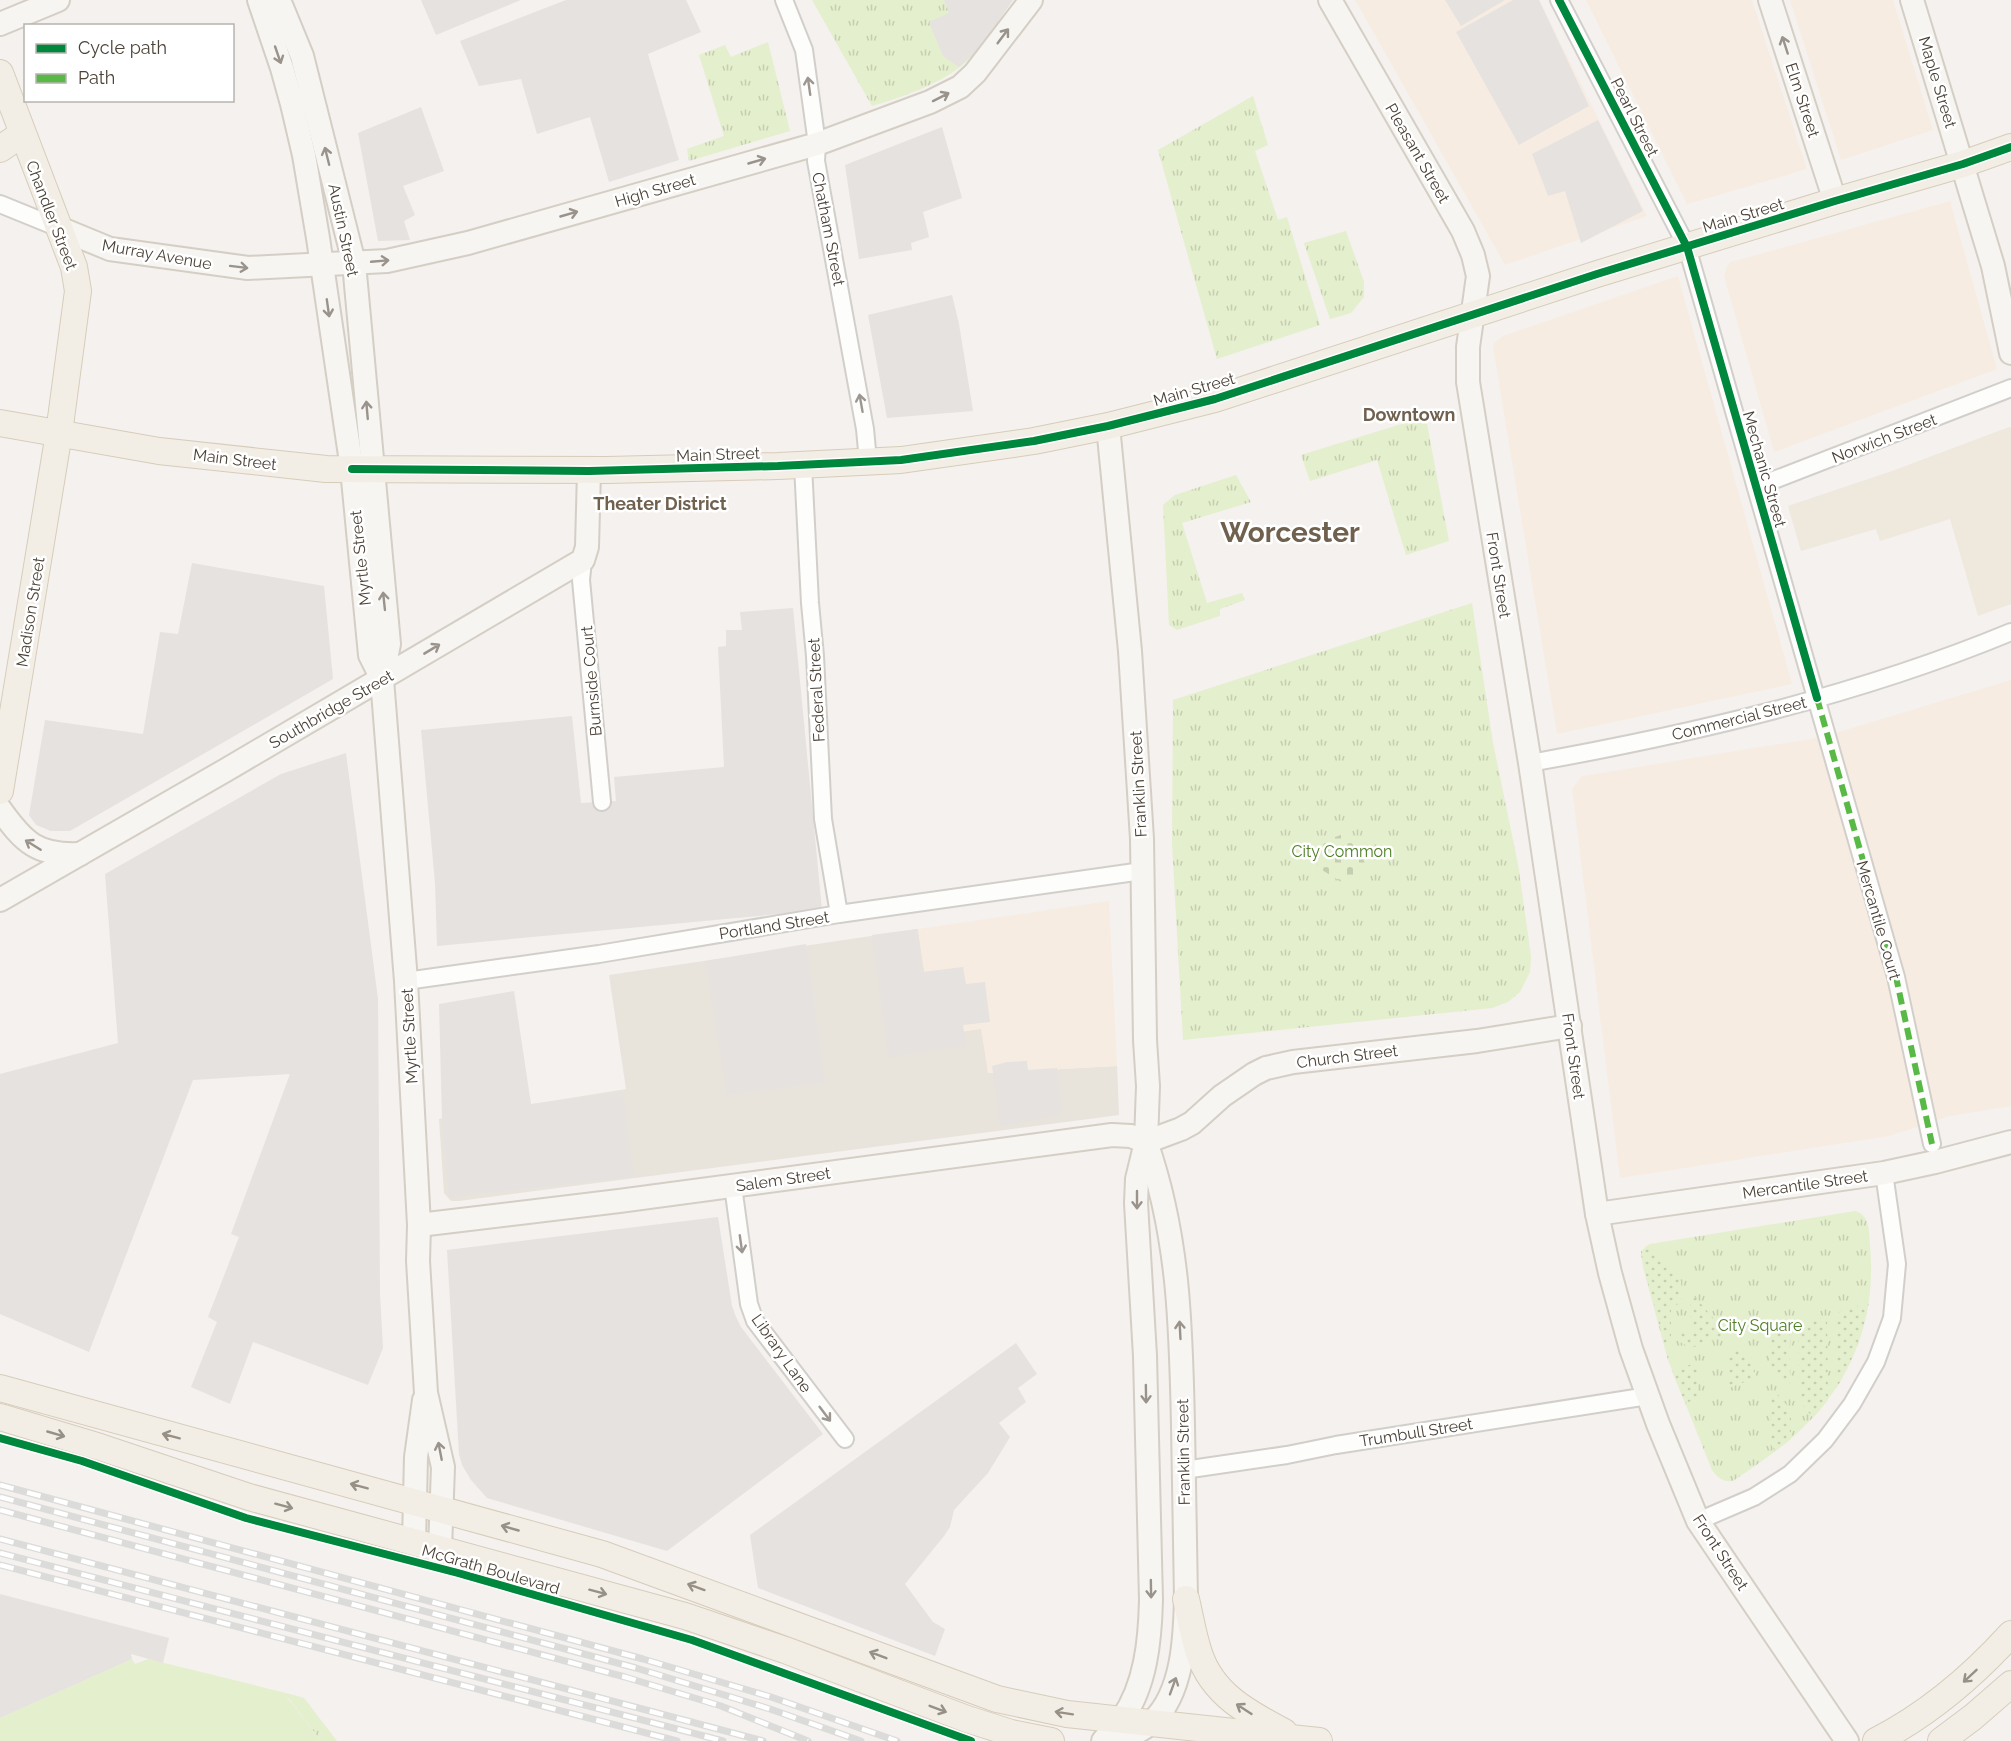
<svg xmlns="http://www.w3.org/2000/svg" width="2011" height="1741" viewBox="0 0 2011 1741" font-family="Raleway,sans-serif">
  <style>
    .residential { fill: #e8e3db }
    .commercial { fill: #f7ece1 }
    .education { fill: #efe8dd }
    .grass { fill: url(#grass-tufts) }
    .cemetery { fill: url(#cemetery-stones) }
    .garden { fill: url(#garden-dots) }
    .pitch { fill: #e4efcd }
    .parking { fill: #e6e2df }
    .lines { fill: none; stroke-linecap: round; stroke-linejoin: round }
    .street-casing { stroke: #d2cfcb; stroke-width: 20 }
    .secondary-casing { stroke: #d4cec4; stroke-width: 26 }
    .primary-casing { stroke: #d7ccba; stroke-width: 28 }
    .street { stroke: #fdfdfc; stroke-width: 16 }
    .secondary { stroke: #f7f5f1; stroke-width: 22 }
    .primary { stroke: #f2eee6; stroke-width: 26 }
    .rail-casing { stroke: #dbdbda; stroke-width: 7 }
    .rail { stroke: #fff; stroke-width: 4.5; stroke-dasharray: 14; stroke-linecap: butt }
    .quiet { stroke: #58b947; stroke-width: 6; stroke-dasharray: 12 6; stroke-linecap: butt }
    .cycleway-casing { stroke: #fff; stroke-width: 11 }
    .cycleway { stroke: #00873e; stroke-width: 8 }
    .oneway { stroke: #99938b }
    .oneway2 { stroke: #9c9790 }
    .oneway3 { stroke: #979086 }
    .labels { text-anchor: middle; stroke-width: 5; stroke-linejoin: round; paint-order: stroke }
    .street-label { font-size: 16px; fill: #4c4338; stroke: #fff }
    .park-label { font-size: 16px; fill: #4e7e24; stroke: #fff }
    .neighbourhood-label { font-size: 18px; font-weight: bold; fill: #70604e; stroke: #fff }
    .town-label { font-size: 28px; font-weight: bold; fill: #70604e; stroke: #fff }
  </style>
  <defs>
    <pattern id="grass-tufts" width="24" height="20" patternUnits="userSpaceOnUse" patternTransform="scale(1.5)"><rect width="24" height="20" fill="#e4efcd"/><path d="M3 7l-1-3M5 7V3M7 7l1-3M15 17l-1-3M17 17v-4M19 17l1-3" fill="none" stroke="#c5ceb1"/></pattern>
    <pattern id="cemetery-stones" width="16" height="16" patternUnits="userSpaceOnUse" patternTransform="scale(1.5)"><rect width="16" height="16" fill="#e4efcd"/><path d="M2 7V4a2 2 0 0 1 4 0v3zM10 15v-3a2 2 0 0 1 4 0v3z" fill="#c5ceb1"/></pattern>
    <pattern id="garden-dots" width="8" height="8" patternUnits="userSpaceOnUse" patternTransform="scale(1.5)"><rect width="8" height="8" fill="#e4efcd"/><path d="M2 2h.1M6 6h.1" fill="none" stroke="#c5ceb1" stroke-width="1.8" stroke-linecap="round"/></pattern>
  </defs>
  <rect width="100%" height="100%" fill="#f4f1ee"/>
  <polygon class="residential" points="918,929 934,1036 982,1028 988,1073 1117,1066 1119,1115 459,1201 451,1201 444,1193 439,1119 626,1089 609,975"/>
  <g class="commercial">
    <polygon points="1355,0 1539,0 1647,216 1505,265"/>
    <polygon points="1586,0 1752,0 1807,169 1687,204"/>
    <polygon points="1790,0 1893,0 1933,130 1841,160"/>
    <polygon points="1950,201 1997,369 1774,452 1724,276 1727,266 1731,262"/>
    <polygon points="1678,276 1792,684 1557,734 1493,347 1494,343 1503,336"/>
    <polygon points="2011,680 2011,1106 1950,1116 1889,1136 1620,1178 1572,789 1582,776 1822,737"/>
    <polygon points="1109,901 1117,1066 988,1073 981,1029 934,1036 918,929"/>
  </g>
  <polygon class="education" points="2009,427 2011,428 2011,604 1978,616 1950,519 1880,541 1876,529 1801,551 1788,506 1892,471"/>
  <g class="grass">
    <path d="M 812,0 L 1013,0 C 1001,16 991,34 978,50 C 952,81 908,95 872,106 Z"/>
    <polygon points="768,42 790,131 689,161 687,149 724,136 699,55 725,45 731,57"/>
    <polygon points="1253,96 1268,145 1255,151 1278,220 1287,217 1320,325 1217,359 1158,150"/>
    <polygon points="1346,231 1364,282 1364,297 1351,313 1330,319 1304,243"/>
    <polygon points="1418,419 1427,424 1449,541 1406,555 1377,460 1310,481 1301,455"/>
    <polygon points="1236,475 1251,502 1182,523 1207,603 1242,593 1245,600 1220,609 1220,616 1177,630 1169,625 1163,505 1175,495"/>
    <polygon points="1472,603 1493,743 1518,864 1531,956 1530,972 1520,992 1508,1002 1492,1008 1183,1040 1172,844 1173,700"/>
    <path d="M 1855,1211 C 1870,1215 1869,1232 1870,1245 C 1877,1321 1850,1387 1793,1437 C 1775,1453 1753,1467 1733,1481 C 1723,1482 1718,1478 1712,1470 L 1668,1360 L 1643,1267 L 1641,1251 L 1650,1244 Z"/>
    <polygon points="290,1694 304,1698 337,1741 321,1741 287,1696"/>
  </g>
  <polygon class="cemetery" points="1351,831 1370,875 1346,885 1319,868 1309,847"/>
  <g class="garden">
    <polygon points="1650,1244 1681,1281 1682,1304 1671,1305 1671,1344 1665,1347 1641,1255 1645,1247"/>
    <polygon points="1690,1296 1694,1296 1728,1335 1691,1348 1680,1342 1680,1331 1691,1331"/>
    <path d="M 1869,1302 C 1863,1333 1853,1361 1836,1389 L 1836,1313 Z"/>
    <polygon points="1827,1316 1828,1400 1813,1418 1799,1400 1798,1327"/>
    <polygon points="1790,1329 1790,1386 1787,1387 1770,1366 1769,1336"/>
    <polygon points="1738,1347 1755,1367 1755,1378 1729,1388 1729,1350"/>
    <polygon points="1698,1362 1698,1399 1685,1403 1672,1371"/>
    <polygon points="1774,1390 1791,1410 1791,1439 1775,1451 1771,1445 1770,1391"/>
  </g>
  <polygon class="pitch" points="132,1659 135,1664 148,1659 290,1694 287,1697 321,1741 0,1741 0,1718"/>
  <g class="parking">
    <polygon points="421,0 521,0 436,35"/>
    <polygon points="566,0 686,0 701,32 648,54 679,160 609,182 590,117 537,134 521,79 479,86 460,41"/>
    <polygon points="944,0 1013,0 977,51 959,67 943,56 929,22 949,13"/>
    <polygon points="1445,0 1505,0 1461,26"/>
    <polygon points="1513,0 1539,0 1589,106 1519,145 1456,32"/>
    <polygon points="421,107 444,171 403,186 415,215 404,221 410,240 378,241 358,133"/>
    <polygon points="1598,120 1643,211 1581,243 1565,191 1548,196 1532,154"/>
    <polygon points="942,127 962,198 923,212 929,237 911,243 912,250 859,259 845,165"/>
    <polygon points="952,295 959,324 973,411 887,418 868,315"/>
    <polygon points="192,563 324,586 333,679 70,831 51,831 36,825 29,815 45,720 143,734 160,632 178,634"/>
    <polygon points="793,608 822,910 437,946 435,883 421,730 572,716 581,803 616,801 614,777 724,767 718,647 726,646 726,630 742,630 740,612"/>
    <polygon points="346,753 378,999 380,1294 383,1348 368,1385 253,1342 230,1404 191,1387 217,1322 208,1317 239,1237 231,1234 290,1074 193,1080 89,1352 0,1314 0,1074 118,1043 105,874 281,774"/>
    <polygon points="917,929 922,972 963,967 966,984 985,982 990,1022 963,1025 966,1045 889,1057 872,935"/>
    <polygon points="806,944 825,1082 727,1095 706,961"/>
    <polygon points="514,991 531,1104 623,1092 633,1177 449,1197 442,1119 439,1004"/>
    <polygon points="1027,1061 1028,1070 1057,1068 1062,1114 1001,1127 992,1066 1007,1062"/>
    <polygon points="718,1217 732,1306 736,1317 741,1327 823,1434 667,1551 487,1498 471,1480 462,1465 459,1454 447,1250"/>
    <polygon points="1016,1343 1037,1374 1018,1388 1026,1402 999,1423 1010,1437 988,1473 954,1510 950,1527 944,1536 905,1584 933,1622 945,1629 935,1656 758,1588 750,1535"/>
    <polygon points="0,1594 169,1638 163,1663 131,1654 132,1659 0,1718"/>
  </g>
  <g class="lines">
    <g class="street-casing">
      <g id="street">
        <polyline points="784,0 804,50 817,144 816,161 865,429 868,461"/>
        <polyline points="1559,0 1687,247 1896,977 1932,1144"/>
        <polyline points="0,204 59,228"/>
        <polyline points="803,465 810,603 815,656 823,819 839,914"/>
        <polyline points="1756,487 2011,388"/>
        <polyline points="583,560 581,580 602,802"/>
        <path d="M 1530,763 C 1692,734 1859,695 2011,632"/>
        <polyline points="406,981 599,954 839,914 1142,871"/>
        <polyline points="733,1186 749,1304 755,1321 845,1439"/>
        <polyline points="1184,1470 1287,1455 1336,1445 1648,1396"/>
        <polyline points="1698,1521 1754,1497 1790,1474 1825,1440 1852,1404 1876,1362 1892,1318 1897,1264 1884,1173"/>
      </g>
    </g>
    <g class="secondary-casing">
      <g id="secondary">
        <polyline points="259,0 282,68 292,104 304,155 318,238 352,469 370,655 382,679"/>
        <polyline points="279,0 302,56 354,263 389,644 382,679 406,981 419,1225 418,1261 426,1393 443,1467 440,1549"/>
        <polyline points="1330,0 1463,231 1473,255 1478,276 1468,347 1468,382 1530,763 1597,1214 1610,1273 1631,1349 1658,1424 1698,1521 1847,1741"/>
        <polyline points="1770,0 1835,201"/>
        <polyline points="1912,0 1993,266 2011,353"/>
        <polyline points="0,24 58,0"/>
        <polyline points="59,228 110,249 248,268 387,261 468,243 817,144 930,102 960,87 975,73 1031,0"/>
        <path d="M 0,809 C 24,843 38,856 80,854"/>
        <polyline points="0,900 226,770 583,560 587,547 589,471"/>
        <polyline points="1146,1142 1181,1129 1192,1123 1222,1096 1254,1074 1266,1068 1293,1062 1477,1041 1570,1026"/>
        <polyline points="1597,1214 1884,1173 1935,1162 2011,1142"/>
        <polyline points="419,1225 619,1201 1112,1135 1131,1136 1146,1142"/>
        <polyline points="414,1541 416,1457 424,1400"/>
        <path d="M 1103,1741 C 1109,1734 1116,1727 1122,1719 C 1146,1685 1150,1640 1151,1600 L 1145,1356 L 1136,1203 L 1137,1179 L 1146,1142 L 1148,1086 L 1145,1040 L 1142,839 L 1130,651 L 1108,426"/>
        <path d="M 1120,1741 C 1131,1735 1143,1730 1152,1722 C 1183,1693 1185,1638 1186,1599 C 1185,1541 1184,1483 1183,1425 C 1181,1327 1179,1236 1146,1142"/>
      </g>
    </g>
    <g class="primary-casing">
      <g id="primary">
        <polyline points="0,73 74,267 78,291 59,433 0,791"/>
        <polyline points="0,149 22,134"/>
        <polyline points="0,423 159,451 326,469 607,470 778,466 901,460 1034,441 1108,426 1215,399 1597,274 1835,201 1963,164 2011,147"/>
        <polyline points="0,1388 602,1554 997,1699 1067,1714 1319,1741"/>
        <polyline points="0,1417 100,1447 249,1497 685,1616 785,1650 967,1719 1011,1733 1051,1741"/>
        <path d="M 1186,1599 C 1190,1616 1193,1635 1199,1653 C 1212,1694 1248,1713 1284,1732"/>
        <path d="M 1876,1741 C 1929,1714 1972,1677 2011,1634"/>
        <polyline points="1941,1741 1973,1717 2011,1684"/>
      </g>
    </g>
    <use href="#street" class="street"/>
    <use href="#secondary" class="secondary"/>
    <use href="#primary" class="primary"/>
    <g class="rail-casing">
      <g id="rail">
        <polyline points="0,1485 643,1659 771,1697 897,1741"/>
        <polyline points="0,1497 636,1668 770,1709 861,1741"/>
        <polyline points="0,1510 625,1677 721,1706 808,1741"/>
        <polyline points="0,1539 763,1741"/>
        <polyline points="0,1553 723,1741"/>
        <polyline points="0,1565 677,1741"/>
      </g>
    </g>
    <use href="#rail" class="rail"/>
    <polyline class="quiet" points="1817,698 1896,977 1932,1144"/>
    <g class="cycleway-casing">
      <g id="cycleway">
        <polyline points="1559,0 1687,247 1817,698"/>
        <polyline points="352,469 589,471 778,466 901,460 1034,441 1108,426 1215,399 1597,274 1835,201 1963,164 2011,147"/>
        <polyline points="0,1438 82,1461 246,1518 458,1573 692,1640 971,1741"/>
      </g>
    </g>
    <use href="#cycleway" class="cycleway"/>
  </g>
  <defs><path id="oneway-shaft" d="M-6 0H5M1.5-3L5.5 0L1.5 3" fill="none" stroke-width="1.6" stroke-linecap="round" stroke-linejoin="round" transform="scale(1.5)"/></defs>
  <g class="oneway">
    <use href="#oneway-shaft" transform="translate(1003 36) rotate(-53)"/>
    <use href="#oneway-shaft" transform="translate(1785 45) rotate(-108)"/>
    <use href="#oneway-shaft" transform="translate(278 55) rotate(71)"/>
    <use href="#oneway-shaft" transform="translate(941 97) rotate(-27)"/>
    <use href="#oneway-shaft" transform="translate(327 156) rotate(-104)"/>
    <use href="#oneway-shaft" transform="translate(757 161) rotate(-16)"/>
    <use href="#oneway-shaft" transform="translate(569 214) rotate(-16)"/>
    <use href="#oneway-shaft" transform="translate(380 261) rotate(-5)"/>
    <use href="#oneway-shaft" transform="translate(239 267) rotate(7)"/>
    <use href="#oneway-shaft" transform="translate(328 308) rotate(82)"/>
    <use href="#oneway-shaft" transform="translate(367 410) rotate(-95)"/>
    <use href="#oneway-shaft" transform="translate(384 601) rotate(-96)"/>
    <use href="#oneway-shaft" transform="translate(432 649) rotate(-31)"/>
    <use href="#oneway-shaft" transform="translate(33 845) rotate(-148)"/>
    <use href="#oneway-shaft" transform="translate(1137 1200) rotate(90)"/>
    <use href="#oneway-shaft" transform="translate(1180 1330) rotate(-93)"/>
    <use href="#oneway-shaft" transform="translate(1146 1394) rotate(89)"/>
    <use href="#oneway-shaft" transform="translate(440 1451) rotate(-101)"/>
    <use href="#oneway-shaft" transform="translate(1151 1589) rotate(89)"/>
    <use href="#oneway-shaft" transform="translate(1173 1686) rotate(-70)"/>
  </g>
  <g class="oneway2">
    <use href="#oneway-shaft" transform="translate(809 86) rotate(-98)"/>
    <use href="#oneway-shaft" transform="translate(861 403) rotate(-100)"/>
    <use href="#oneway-shaft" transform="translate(741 1244) rotate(82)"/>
    <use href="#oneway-shaft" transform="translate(825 1414) rotate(53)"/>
  </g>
  <g class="oneway3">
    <use href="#oneway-shaft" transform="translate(56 1434) rotate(16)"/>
    <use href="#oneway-shaft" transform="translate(171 1436) rotate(-165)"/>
    <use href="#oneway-shaft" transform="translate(359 1486) rotate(-165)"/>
    <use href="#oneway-shaft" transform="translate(284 1506) rotate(15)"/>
    <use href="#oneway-shaft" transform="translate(510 1528) rotate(-164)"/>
    <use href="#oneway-shaft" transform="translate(696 1587) rotate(-160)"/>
    <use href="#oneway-shaft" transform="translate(598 1592) rotate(15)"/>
    <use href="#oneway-shaft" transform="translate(878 1655) rotate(-159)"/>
    <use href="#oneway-shaft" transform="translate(1970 1676) rotate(137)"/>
    <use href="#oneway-shaft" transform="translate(938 1709) rotate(21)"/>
    <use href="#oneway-shaft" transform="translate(1244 1709) rotate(-147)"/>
    <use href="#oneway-shaft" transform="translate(1064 1713) rotate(-171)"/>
  </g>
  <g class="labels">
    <g class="street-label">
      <text transform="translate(1938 82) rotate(73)" y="6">Maple Street</text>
      <text transform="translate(1803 100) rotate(72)" y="6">Elm Street</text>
      <text transform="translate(1635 117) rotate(63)" y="6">Pearl Street</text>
      <text transform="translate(1418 153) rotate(60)" y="6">Pleasant Street</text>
      <text transform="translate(655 190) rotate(-16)" y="6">High Street</text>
      <text transform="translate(52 215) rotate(69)" y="6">Chandler Street</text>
      <text transform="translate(1743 215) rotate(-17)" y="6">Main Street</text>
      <text transform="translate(829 229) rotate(79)" y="6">Chatham Street</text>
      <text transform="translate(344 230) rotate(78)" y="6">Austin Street</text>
      <text transform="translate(157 254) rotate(10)" y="6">Murray Avenue</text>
      <text transform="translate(1194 389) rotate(-16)" y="6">Main Street</text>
      <text transform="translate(1884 438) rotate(-21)" y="6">Norwich Street</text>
      <text transform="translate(718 454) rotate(-2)" y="6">Main Street</text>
      <text transform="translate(235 459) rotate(7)" y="6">Main Street</text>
      <text transform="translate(1765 469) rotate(74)" y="6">Mechanic Street</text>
      <text transform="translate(360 558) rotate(-96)" y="6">Myrtle Street</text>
      <text transform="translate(1499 575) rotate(81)" y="6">Front Street</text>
      <text transform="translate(30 612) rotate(-81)" y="6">Madison Street</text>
      <text transform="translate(591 681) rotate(-95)" y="6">Burnside Court</text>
      <text transform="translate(816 690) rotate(-93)" y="6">Federal Street</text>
      <text transform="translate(331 709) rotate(-30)" y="6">Southbridge Street</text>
      <text transform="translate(1739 718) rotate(-14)" y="6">Commercial Street</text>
      <text transform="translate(1138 784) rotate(-93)" y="6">Franklin Street</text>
      <text transform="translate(1879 920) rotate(74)" y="6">Mercantile Court</text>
      <text transform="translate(774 925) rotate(-9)" y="6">Portland Street</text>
      <text transform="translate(409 1036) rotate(-93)" y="6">Myrtle Street</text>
      <text transform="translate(1347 1056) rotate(-7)" y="6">Church Street</text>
      <text transform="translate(1574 1056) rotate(82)" y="6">Front Street</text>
      <text transform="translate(783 1179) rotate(-8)" y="6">Salem Street</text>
      <text transform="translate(1805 1184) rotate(-8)" y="6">Mercantile Street</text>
      <text transform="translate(782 1353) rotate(55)" y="6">Library Lane</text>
      <text transform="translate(1416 1432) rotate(-9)" y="6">Trumbull Street</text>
      <text transform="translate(1183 1452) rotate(-91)" y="6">Franklin Street</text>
      <text transform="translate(1721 1552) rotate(57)" y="6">Front Street</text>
      <text transform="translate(491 1569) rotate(16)" y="6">McGrath Boulevard</text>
    </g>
    <g class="park-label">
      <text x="1342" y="857">City Common</text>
      <text x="1760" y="1331">City Square</text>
    </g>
    <g class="neighbourhood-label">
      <text x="1409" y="421">Downtown</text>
      <text x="660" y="510">Theater District</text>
    </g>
    <g class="town-label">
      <text x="1290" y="542">Worcester</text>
    </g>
  </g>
  <rect x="24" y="24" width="210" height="78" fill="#ffffff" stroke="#b7b4af" stroke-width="1.5"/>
  <rect x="36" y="44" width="30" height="9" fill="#00873e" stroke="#b7b4af" stroke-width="1.5"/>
  <text x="78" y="54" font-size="18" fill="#4c4338">Cycle path</text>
  <rect x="36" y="74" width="30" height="9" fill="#58b947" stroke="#b7b4af" stroke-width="1.5"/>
  <text x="78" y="84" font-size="18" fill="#4c4338">Path</text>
</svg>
